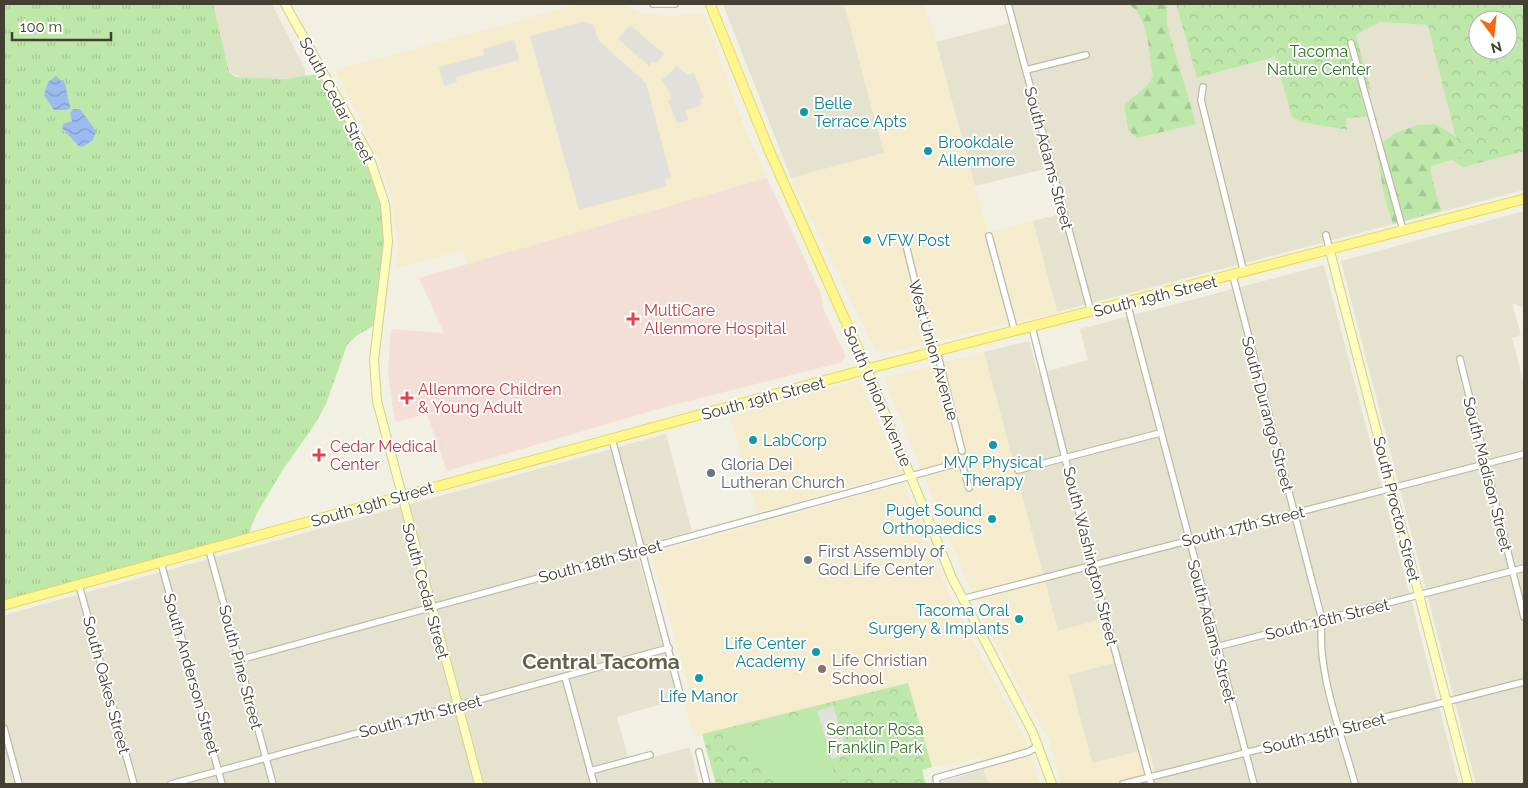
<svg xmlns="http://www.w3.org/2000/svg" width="1528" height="788" viewBox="0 0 1528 788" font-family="Raleway,sans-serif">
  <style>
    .residential { fill: #e5e3d0 }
    .commercial { fill: #f4eccc }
    .medical { fill: #f3dfd5 }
    .grass { fill: url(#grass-tufts) }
    .forest { fill: url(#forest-firs) }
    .park { fill: url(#park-crowns); fill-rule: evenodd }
    .garden { fill: #bee7aa }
    .parking { fill: #e1e0db }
    .water { fill: url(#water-waves) }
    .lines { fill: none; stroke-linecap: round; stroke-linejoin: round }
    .street-casing { stroke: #bcbaa5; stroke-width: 8 }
    .secondary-casing { stroke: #d2cf91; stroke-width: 10 }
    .primary-casing { stroke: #e4d95e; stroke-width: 11 }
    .street { stroke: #fff; stroke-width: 5.5 }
    .secondary { stroke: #fffdbe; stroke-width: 8 }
    .primary { stroke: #fff78e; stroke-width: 9 }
    .culture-dot { fill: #0f9aa8; stroke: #fff; stroke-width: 2 }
    .health-dot { fill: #e0444e; stroke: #fff; stroke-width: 2 }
    .worship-dot { fill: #6b7280; stroke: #fff; stroke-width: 2 }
    .education-dot { fill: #8d6e63; stroke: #fff; stroke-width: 2 }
    .labels { text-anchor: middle; stroke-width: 4; stroke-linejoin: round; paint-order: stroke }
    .park-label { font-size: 16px; fill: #337427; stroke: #fff }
    .street-label { font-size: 16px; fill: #434033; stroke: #fff }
    .culture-label { font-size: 16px; fill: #0d838f; stroke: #fff; text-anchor: start }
    .health-label { font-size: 16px; fill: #be3a42; stroke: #fff; text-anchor: start }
    .worship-label { font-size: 16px; fill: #5b616d; stroke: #fff; text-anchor: start }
    .education-label { font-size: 16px; fill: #785e54; stroke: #fff; text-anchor: start }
    .district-label { font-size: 21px; font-weight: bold; fill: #65604a; stroke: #fff }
  </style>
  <defs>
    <pattern id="grass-tufts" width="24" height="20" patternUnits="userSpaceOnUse" patternTransform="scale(1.25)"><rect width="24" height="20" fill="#bee7aa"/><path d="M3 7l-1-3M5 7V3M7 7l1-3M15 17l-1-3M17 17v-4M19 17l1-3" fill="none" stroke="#a4c793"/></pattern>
    <pattern id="forest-firs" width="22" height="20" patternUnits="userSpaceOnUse" patternTransform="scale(1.25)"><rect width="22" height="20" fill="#bee7aa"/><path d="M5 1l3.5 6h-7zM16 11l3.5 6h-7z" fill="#a4c793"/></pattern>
    <pattern id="park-crowns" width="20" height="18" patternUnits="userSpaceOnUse" patternTransform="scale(1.25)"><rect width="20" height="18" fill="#bee7aa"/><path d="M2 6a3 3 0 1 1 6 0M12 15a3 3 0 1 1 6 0" fill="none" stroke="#a4c793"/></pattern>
    <pattern id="water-waves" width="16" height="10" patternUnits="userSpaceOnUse" patternTransform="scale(1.25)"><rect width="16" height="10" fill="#9cbbf0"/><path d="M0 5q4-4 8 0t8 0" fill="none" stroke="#8199c3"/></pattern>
  </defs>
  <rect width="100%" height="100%" fill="#f1f0e2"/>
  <g class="residential">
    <polygon points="213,4 272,4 305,69 305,78 248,79 231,74 226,63"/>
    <polygon points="725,4 844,4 884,153 791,178 724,7"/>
    <polygon points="1004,4 1176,4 1197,78 1276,57 1301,122 1346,130 1346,118 1360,93 1370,90 1356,35 1380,22 1428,25 1463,167 1524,151 1524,190 1057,312 1033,221 1061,214 1049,168 975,186 936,42 1009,23"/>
    <polygon points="1524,211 1524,308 1512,303 1521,335 1512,338 1524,384 1524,784 1476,784 1341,261"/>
    <polygon points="1324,265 1459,784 1143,784 1157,780 1149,749 1092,764 1069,675 1102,620 1058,631 984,352 1029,341 1038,374 1088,360 1080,329"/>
    <polygon points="666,434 692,531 635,547 679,699 617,717 630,764 690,747 699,784 4,784 4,615"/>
    <polygon points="984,769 988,784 942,784 941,782"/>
  </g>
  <g class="commercial">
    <polygon points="580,4 620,4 646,14 670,16 701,14 706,19 739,114 767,178 468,264 463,250 396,268 398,242 391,193 382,166 336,70"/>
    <polygon points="844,4 925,4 988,233 1033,221 1057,312 887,353 875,349 791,178 884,153"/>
    <polygon points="984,352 1058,631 1102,619 1114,663 1069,675 1092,763 1149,749 1157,781 1143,784 1061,784 1049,740 983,620 884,378"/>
    <polygon points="859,380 901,473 757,513 730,416"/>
    <polygon points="904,483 948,593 1025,739 1040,784 988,784 980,758 932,767 908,683 694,737 683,697 691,694 651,554"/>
  </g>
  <polygon class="medical" points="767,178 821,294 824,310 846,357 839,363 665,407 447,471 427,414 395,422 388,373 391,329 444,333 419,278"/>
  <polygon class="grass" points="4,4 213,4 229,72 235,77 285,79 324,73 368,153 387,221 375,325 356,336 347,345 326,404 315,424 282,471 257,513 248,535 4,605"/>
  <g class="forest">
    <path d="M 1128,4 L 1167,4 L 1167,25 L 1196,124 L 1137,138 L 1128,130 L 1124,105 L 1147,86 L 1153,76 C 1149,55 1149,15 1128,4 Z"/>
    <polygon points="1478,20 1478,50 1524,151 1463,167 1452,160 1431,166 1431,174 1441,211 1393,224 1384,195 1377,153 1382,143 1395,133 1418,125 1436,124 1456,137 1428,25"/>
  </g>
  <g class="park">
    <path d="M 1176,4 L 1524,4 L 1524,151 L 1463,167 L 1428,25 L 1380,22 L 1356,35 L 1371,90 L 1360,93 L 1367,117 L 1346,118 L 1347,130 L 1301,122 L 1292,117 L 1275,57 L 1197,78 ZM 1478,20 L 1508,20 L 1508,50 L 1478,50 Z"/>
    <polygon points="908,683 932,767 922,770 926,784 716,784 702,734"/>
  </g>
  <polygon class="garden" points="817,711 836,779 822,784 778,784 763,758 729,733"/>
  <g class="parking">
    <polygon points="583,22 593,25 599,41 646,83 671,178 665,180 667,186 579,210 530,36"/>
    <polygon points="630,25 664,54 656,64 653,62 649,66 618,39"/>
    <polygon points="514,40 519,60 456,77 457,82 444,86 439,67 484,55 483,49"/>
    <polygon points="677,66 688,75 694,73 704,98 700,99 701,105 685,111 689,120 677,123 668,101 672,98 662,80"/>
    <polygon points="833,706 848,754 832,759 817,711"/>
  </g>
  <g class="water">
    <polygon points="56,76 65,84 70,107 67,110 54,110 44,95 48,82"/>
    <polygon points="73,109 80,109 96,131 93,140 82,147 78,145 62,128 63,124 72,121 70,113"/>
  </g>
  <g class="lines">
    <g class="street-casing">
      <g id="street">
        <polyline points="653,4 675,4"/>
        <polyline points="1008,4 1091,312"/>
        <polyline points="1351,43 1403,230"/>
        <polyline points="1026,70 1086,55"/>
        <polyline points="1203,87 1201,100 1244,273"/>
        <polyline points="1326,235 1330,251"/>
        <polyline points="989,236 1015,332"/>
        <polyline points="907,249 930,344 937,352 962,451"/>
        <path d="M 1233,276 L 1322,620 C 1316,671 1342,735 1355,784"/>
        <polyline points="1127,303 1254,784"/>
        <polyline points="1032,327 1092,565 1151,784"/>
        <polyline points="1460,359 1524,617"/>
        <polyline points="612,439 679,690"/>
        <polyline points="1018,470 1160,433"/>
        <polyline points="209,550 273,784"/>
        <polyline points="161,563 222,784"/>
        <polyline points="79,585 134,784"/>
        <polyline points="962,599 1524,454"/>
        <polyline points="1216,647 1524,568"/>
        <polyline points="239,660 951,465 962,463 969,488"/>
        <polyline points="565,677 594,784"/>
        <polyline points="4,728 19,784"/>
        <polyline points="699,752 707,784"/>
        <polyline points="590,771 650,755"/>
        <polyline points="171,784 669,648"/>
        <polyline points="937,784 936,778 1028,752 1039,746"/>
        <polyline points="1123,784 1524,682"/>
      </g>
    </g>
    <g class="secondary-casing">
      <g id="secondary">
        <polyline points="285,4 368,153 385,204 388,242 374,360 377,401 479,784"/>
        <polyline points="1330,251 1468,784"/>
        <polyline points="867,369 952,578 1033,733 1052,784"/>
      </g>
    </g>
    <g class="primary-casing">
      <g id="primary">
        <polyline points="710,4 769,150 867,369"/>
        <polyline points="4,605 867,369 1524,199"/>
      </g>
    </g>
    <use href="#street" class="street"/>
    <use href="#secondary" class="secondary"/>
    <use href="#primary" class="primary"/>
  </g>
  <g class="culture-dot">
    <circle cx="804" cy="112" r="5"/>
    <circle cx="928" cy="151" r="5"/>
    <circle cx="867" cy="240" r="5"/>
    <circle cx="753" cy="440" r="5"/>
    <circle cx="993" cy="445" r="5"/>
    <circle cx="992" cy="519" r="5"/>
    <circle cx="1019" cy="619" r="5"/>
    <circle cx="816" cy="652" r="5"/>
    <circle cx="699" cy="678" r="5"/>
  </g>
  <g class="health-dot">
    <path d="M630.5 311.5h5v5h5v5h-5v5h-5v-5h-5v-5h5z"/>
    <path d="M404.5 390.5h5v5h5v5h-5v5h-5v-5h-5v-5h5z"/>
    <path d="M316.5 447.5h5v5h5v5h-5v5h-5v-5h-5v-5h5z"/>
  </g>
  <g class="worship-dot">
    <circle cx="711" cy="473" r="5"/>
    <circle cx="808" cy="560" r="5"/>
  </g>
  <circle class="education-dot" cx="822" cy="669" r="5"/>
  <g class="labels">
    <g class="park-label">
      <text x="1319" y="57">Tacoma<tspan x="1319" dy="18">Nature Center</tspan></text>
      <text x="875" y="735">Senator Rosa<tspan x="875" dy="18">Franklin Park</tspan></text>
    </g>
    <g class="street-label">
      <text transform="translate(337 100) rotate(62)" y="6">South Cedar Street</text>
      <text transform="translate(1049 158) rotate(75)" y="6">South Adams Street</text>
      <text transform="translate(1155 296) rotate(-14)" y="6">South 19th Street</text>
      <text transform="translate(934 350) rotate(74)" y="6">West Union Avenue</text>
      <text transform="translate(878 396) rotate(67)" y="6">South Union Avenue</text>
      <text transform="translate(763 398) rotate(-15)" y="6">South 19th Street</text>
      <text transform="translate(1268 414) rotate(75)" y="6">South Durango Street</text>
      <text transform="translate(1488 474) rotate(76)" y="6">South Madison Street</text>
      <text transform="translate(372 504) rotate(-16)" y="6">South 19th Street</text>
      <text transform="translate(1397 509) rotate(76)" y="6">South Proctor Street</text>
      <text transform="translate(1243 526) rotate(-14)" y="6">South 17th Street</text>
      <text transform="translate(1091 556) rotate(76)" y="6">South Washington Street</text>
      <text transform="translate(600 561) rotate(-15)" y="6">South 18th Street</text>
      <text transform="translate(426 591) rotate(75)" y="6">South Cedar Street</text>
      <text transform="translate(1327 619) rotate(-14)" y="6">South 16th Street</text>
      <text transform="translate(1212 631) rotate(75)" y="6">South Adams Street</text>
      <text transform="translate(241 667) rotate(75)" y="6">South Pine Street</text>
      <text transform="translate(192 674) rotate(74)" y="6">South Anderson Street</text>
      <text transform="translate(107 685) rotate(75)" y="6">South Oakes Street</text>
      <text transform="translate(420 716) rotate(-15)" y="6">South 17th Street</text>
      <text transform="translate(1324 733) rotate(-14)" y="6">South 15th Street</text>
    </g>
    <g class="culture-label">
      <text x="814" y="109">Belle<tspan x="814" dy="18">Terrace Apts</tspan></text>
      <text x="938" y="148">Brookdale<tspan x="938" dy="18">Allenmore</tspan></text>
      <text x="877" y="246">VFW Post</text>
      <text x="763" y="446">LabCorp</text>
      <text x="993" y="468" text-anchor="middle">MVP Physical<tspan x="993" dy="18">Therapy</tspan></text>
      <text x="982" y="516" text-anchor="end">Puget Sound<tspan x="982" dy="18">Orthopaedics</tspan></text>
      <text x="1009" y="616" text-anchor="end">Tacoma Oral<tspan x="1009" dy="18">Surgery &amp; Implants</tspan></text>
      <text x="806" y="649" text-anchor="end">Life Center<tspan x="806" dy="18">Academy</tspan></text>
      <text x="699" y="702" text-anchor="middle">Life Manor</text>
    </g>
    <g class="health-label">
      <text x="644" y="316">MultiCare<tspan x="644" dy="18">Allenmore Hospital</tspan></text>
      <text x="418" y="395">Allenmore Children<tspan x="418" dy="18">&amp; Young Adult</tspan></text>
      <text x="330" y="452">Cedar Medical<tspan x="330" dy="18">Center</tspan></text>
    </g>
    <g class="worship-label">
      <text x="721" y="470">Gloria Dei<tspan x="721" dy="18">Lutheran Church</tspan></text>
      <text x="818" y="557">First Assembly of<tspan x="818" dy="18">God Life Center</tspan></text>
    </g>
    <g class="education-label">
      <text x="832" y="666">Life Christian<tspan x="832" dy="18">School</tspan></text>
    </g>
    <g class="district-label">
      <text x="601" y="669">Central Tacoma</text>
    </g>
  </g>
  <rect width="1528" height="788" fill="none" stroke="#434033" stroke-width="10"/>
  <g transform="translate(1493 35) rotate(165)"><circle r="24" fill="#ffffff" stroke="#b4b3ad"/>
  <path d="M0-4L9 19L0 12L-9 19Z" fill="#fb660f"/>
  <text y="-8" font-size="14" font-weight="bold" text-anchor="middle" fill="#434033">N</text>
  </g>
  <path d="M12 32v8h99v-8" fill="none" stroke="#434033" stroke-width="2.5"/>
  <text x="20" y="32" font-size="15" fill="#434033" stroke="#ffffff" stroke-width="4" paint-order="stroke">100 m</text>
</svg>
